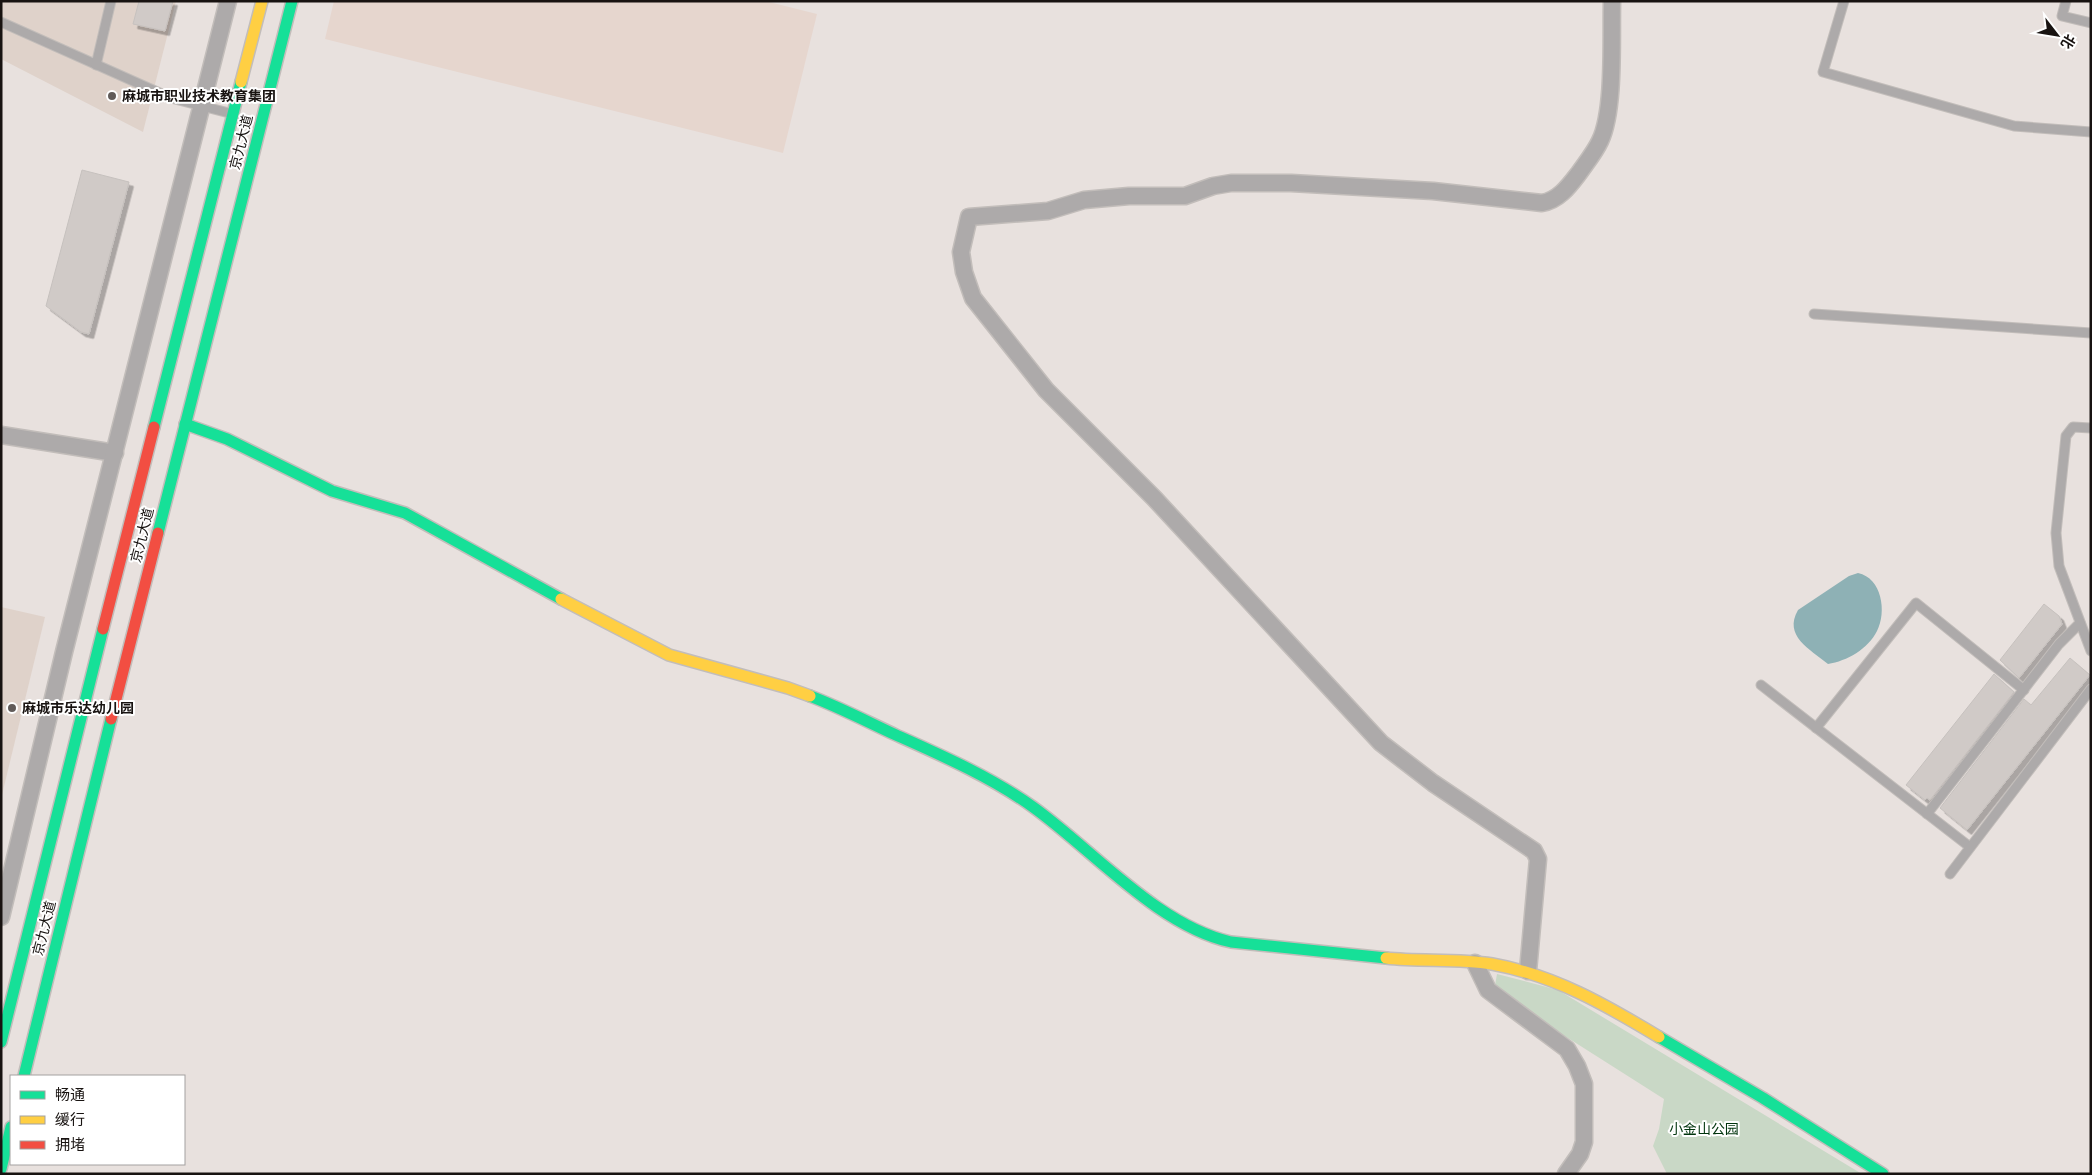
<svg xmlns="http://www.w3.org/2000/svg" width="2092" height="1175" viewBox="0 0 2092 1175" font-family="Mulish,'Noto Sans SC',sans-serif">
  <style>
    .commercial { fill: #e6d6ce }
    .built { fill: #dfd2ca }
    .green { fill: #c9d8c6 }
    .water { fill: #8eb1b5 }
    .building { fill: #d0cac7; stroke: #c6c1be; filter: url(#shadow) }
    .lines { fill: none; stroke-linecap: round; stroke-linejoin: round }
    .lane-casing { stroke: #c2bdba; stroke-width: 11 }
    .street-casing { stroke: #c2bdba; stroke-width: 19 }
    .fast-casing { stroke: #c2bdba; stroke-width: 14 }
    .slow-casing { stroke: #c2bdba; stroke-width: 14 }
    .jam-casing { stroke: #c2bdba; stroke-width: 14 }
    .lane { stroke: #adaaaa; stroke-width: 9 }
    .street { stroke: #adaaaa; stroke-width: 16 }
    .fast { stroke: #16e098; stroke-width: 11 }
    .slow { stroke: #ffcf43; stroke-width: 11 }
    .jam { stroke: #f24e42; stroke-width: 11 }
    .poi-dot { fill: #615b59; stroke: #fff; stroke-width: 2 }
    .labels { text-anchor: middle; stroke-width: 4; stroke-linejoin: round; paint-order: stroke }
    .poi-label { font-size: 14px; font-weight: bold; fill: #181311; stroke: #fff; text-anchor: start }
    .street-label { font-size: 14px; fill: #181311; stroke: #fff }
    .park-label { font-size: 14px; fill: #00340d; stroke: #fff }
  </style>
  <defs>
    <filter id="shadow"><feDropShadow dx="4.5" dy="4.5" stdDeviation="0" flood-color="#0004"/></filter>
  </defs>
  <rect width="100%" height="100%" fill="#e8e1de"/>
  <polygon class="commercial" points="334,1 765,1 817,14 783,153 325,39"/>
  <g class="built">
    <polygon points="1,1 176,1 143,132 1,59"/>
    <polygon points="1,607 45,617 1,799"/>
  </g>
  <polygon class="green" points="1497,974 1558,990 1862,1174 1667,1174 1653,1146 1659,1129 1664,1099 1494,991"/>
  <path class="water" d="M 1858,573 C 1882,578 1887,612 1877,631 C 1868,649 1847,661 1828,664 C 1810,649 1783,636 1798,610 L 1849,576 Z"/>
  <g class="building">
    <polygon points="139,1 173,1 165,31 133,24"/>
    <polygon points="82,170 129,182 89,334 81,332 46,306"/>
    <polygon points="2044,604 2059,616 2062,624 2019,678 2000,660"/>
    <polygon points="2070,658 2090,675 1967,830 1940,808 2024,699 2031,705"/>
    <polygon points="1994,674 2014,692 1930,800 1927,798 1925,800 1906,785"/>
  </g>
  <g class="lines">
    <g class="lane-casing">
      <g id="lane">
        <polyline points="1844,1 1823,72 2014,126 2091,132"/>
        <polyline points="2066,1 2062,16 2091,23"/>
        <polyline points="1,22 171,98 233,114"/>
        <polyline points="96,65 111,1"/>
        <polyline points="1814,314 2091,333"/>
        <polyline points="2091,428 2073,427 2066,436 2056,533 2059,566 2091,651"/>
        <polyline points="1761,685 1970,847"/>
        <polyline points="1816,728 1916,603 2024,690"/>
        <polyline points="1927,814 2059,644 2080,623"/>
        <polyline points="1950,874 2091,689"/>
      </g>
    </g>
    <g class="street-casing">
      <g id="street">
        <polyline points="1,435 115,453"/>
        <polyline points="1,917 64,652 228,1"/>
        <polyline points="1475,963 1488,990 1567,1049 1577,1066 1584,1084 1584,1142 1580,1154 1566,1174"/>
        <path d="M 1528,971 L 1538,859 L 1534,851 L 1433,783 L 1381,743 L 1154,498 L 1046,390 L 973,298 L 964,272 L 961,252 L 969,217 L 1048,211 L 1084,200 L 1129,196 L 1185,196 L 1213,186 L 1231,183 L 1291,183 L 1433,191 L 1542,203 C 1559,200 1569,186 1579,173 C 1586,163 1595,152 1600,141 C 1615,110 1611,38 1612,1"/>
      </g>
    </g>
    <g class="fast-casing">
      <g id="fast">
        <polyline points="185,424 227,439 332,491 405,513 561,599"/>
        <polyline points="154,427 241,82"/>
        <polyline points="158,533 292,1"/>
        <path d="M 810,696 C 839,707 868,722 896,735 C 943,756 991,777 1033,807 C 1093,850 1158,926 1231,942 L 1386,958"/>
        <polyline points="1659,1037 1763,1098 1883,1174"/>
        <polyline points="1,1042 103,629"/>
        <polyline points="24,1076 111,719"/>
        <polyline points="1,1169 11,1127"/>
      </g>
    </g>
    <g class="slow-casing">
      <g id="slow">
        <polyline points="241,82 262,1"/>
        <polyline points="561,599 669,655 788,688 810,696"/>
        <path d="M 1386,958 C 1421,962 1458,958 1492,964 C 1554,975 1606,1005 1659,1037"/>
      </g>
    </g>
    <g class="jam-casing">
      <g id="jam">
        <polyline points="103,629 154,427"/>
        <polyline points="111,719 158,533"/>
      </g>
    </g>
    <use href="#lane" class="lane"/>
    <use href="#street" class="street"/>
    <use href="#fast" class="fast"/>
    <use href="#slow" class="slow"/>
    <use href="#jam" class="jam"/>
  </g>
  <g class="poi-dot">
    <circle cx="112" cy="96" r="5"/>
    <circle cx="12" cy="708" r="5"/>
  </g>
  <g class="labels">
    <g class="poi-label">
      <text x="122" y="101">麻城市职业技术教育集团</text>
      <text x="22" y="713">麻城市乐达幼儿园</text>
    </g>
    <g class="street-label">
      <text transform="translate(241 142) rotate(-76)" y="5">京九大道</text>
      <text transform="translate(142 535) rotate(-76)" y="5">京九大道</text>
      <text transform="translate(44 928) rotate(-76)" y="5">京九大道</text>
    </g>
    <g class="park-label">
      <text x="1704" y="1134">小金山公园</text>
    </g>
  </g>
  <rect width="2092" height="1175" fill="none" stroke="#181311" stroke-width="5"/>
  <rect x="10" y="1075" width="175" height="90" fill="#ffffff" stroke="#a3a1a0"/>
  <rect x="20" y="1091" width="25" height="8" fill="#16e098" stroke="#a3a1a0"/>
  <text x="55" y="1100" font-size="15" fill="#181311">畅通</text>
  <rect x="20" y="1116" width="25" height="8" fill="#ffcf43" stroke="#a3a1a0"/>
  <text x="55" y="1125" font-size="15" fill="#181311">缓行</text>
  <rect x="20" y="1141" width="25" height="8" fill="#f24e42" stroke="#a3a1a0"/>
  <text x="55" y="1150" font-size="15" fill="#181311">拥堵</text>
  <g transform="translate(2057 35) rotate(121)" stroke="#ffffff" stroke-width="4" paint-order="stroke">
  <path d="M0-4L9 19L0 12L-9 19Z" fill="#181311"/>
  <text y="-8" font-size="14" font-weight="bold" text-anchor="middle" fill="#181311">北</text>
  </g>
</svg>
